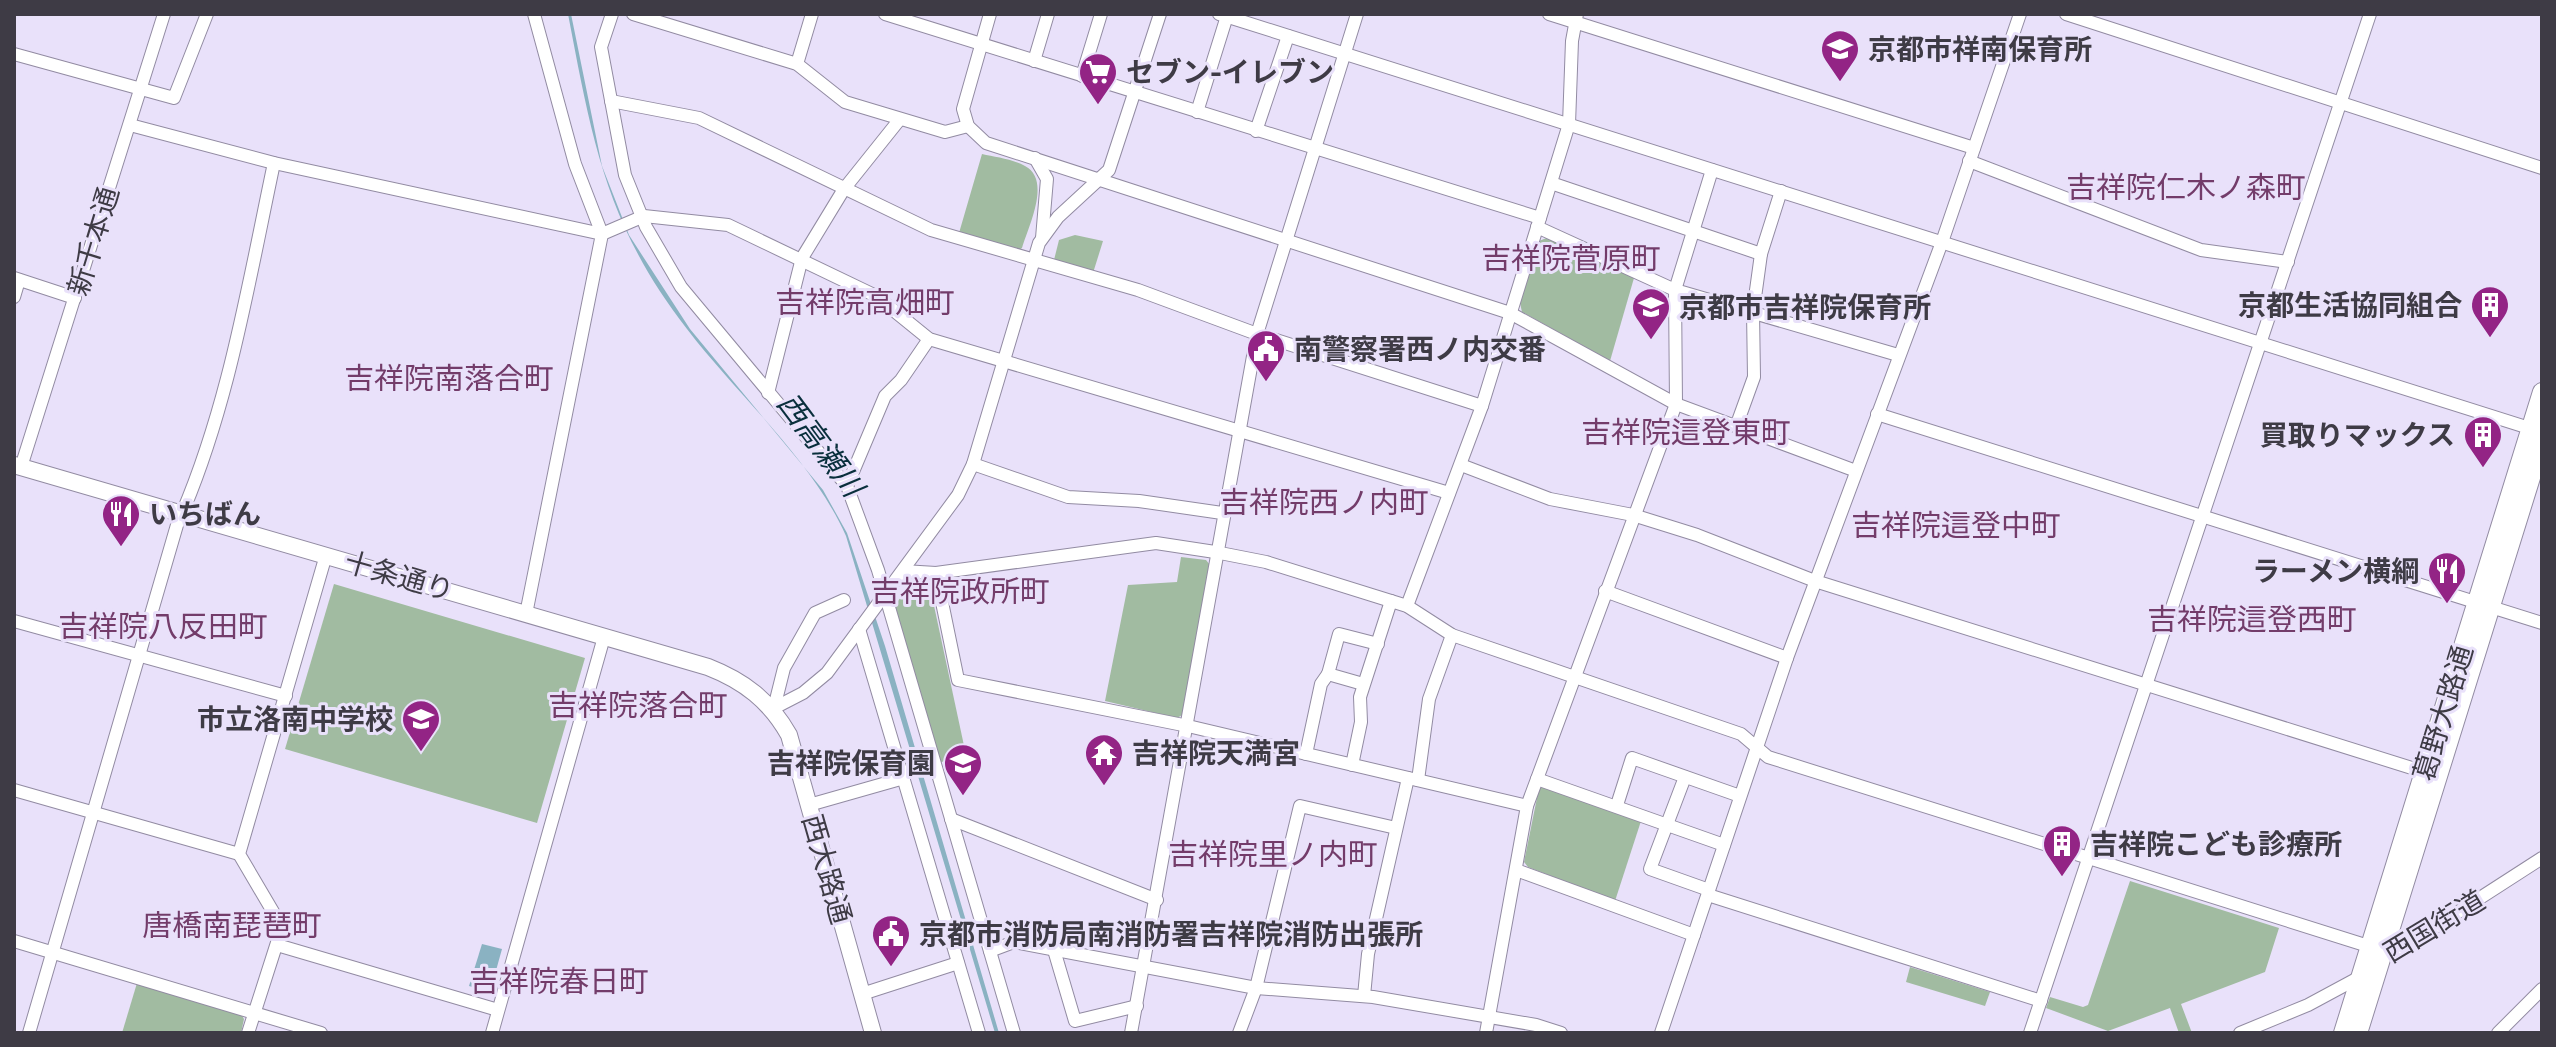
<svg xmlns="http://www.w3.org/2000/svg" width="2556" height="1047" viewBox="0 0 2556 1047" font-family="Commissioner,'Noto Sans JP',sans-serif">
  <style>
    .green { fill: #a1bba1 }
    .water { fill: #8ab2c2 }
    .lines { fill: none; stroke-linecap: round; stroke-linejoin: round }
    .minor-casing { stroke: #928ba2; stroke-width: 14 }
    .major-casing { stroke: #928ba2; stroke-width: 18 }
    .highway-casing { stroke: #928ba2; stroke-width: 20 }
    .minor { stroke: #fff; stroke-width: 12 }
    .major { stroke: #fff; stroke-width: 16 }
    .highway { stroke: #fff; stroke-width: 18 }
    .labels { text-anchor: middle; stroke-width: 6; stroke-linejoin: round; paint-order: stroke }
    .poi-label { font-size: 28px; font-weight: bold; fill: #3e3b45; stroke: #e9e1fa; text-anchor: start }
    .street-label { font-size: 28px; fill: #3e3b45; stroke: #e9e1fa }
    .neighbourhood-label { font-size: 30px; fill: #733c6a; stroke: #e9e1fa }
    .water-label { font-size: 30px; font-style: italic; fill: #092f3c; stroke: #e9e1fa }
  </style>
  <rect width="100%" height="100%" fill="#e9e1fa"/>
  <g class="green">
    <path d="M 982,154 C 995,157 1013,159 1025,166 C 1052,180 1028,227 1022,248 L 1017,251 L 959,233 Z"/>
    <polygon points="1075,235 1103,241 1093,273 1054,260 1059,240"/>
    <polygon points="1549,237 1634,278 1610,361 1522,312 1520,303 1539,241"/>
    <polygon points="1181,557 1206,560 1210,565 1184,714 1177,718 1105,701 1128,585 1177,582"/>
    <polygon points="334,584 585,658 537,823 285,749"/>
    <polygon points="930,587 966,755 938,763 893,607 906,591"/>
    <polygon points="1546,786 1641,821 1615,901 1528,867 1524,862 1539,788"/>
    <polygon points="2130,881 2279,928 2265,972 2181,1004 2192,1033 2179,1033 2170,1008 2108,1031 2046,1008 2050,997 2083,1007 2088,1005"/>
    <polygon points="1910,967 1990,992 1985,1006 1906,982"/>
    <polygon points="137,983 241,1014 244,1019 241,1033 122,1033"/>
  </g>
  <g class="water">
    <path d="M 568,14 L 571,14 L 602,166 L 629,235 L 690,329 L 823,490 L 847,533 L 885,646 L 999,1033 L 995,1033 L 846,536 C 811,458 739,397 687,329 C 606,225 592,139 568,14 Z"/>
    <polygon points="482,944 502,949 490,992 469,986"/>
  </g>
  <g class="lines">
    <g class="minor-casing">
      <g id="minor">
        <polyline points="612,14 601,47 625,175 646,227 681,287 847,486 878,570 1014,1033"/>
        <polyline points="633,14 797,64 845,102 945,132 968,126"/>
        <polyline points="885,14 1540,218"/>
        <polyline points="990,14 963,109 968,126 986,143 1510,313 1676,404 1856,471"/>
        <polyline points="1219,14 2542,432"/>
        <polyline points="1549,14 1974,148"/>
        <polyline points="2066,14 2542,168"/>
        <polyline points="14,54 174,98 207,14"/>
        <polyline points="1034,61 1048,14"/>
        <polyline points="797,64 812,14"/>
        <polyline points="1082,76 1101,14"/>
        <polyline points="611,101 699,118 931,230 1138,290 1257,334 1482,406"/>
        <polyline points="1197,112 1227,16"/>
        <polyline points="130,125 274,163 602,234 644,216 728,225 876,296 929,339 1449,493"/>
        <polyline points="1256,131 1288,36"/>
        <polyline points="1035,158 1047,179 1042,238"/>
        <polyline points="1969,161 2201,250 2288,262"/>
        <polyline points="1551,183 1761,254"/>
        <polyline points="1537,227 1675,290 1898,355"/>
        <polyline points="14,278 75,298"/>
        <polyline points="14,297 19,280"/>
        <polyline points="768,393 802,258 844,189 900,119"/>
        <polyline points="1877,414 2542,623"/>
        <polyline points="1737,424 1754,377 1753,312 1761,254 1781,191"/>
        <polyline points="973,464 1068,497 1139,501 1222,513"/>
        <polyline points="1461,465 1550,499 1633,515 1697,535 1815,581 2431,774"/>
        <polyline points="21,467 164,14"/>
        <polyline points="847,486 885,396 901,380 929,339"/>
        <polyline points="903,571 936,573 1156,543 1215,552 1266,562 1407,606 1452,635 1741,734 1768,757 2384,951 2394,952 2404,947 2542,858"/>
        <polyline points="936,573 958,680 1188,726 1527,806"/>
        <polyline points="1605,591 1787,658"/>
        <polyline points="1407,606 1482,406 1569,124 1572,41 1577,14"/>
        <polyline points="526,614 602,234 575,164 534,14"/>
        <polyline points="14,621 286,696"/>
        <polyline points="859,629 979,1033"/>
        <polyline points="1363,684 1328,674 1339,634 1378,644"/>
        <polyline points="774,708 803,693 827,673 958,495 973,464 1039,243 1058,217 1109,170 1160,14"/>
        <polyline points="774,708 784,668 815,613 844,600"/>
        <polyline points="1306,754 1321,684 1328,674"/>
        <polyline points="1352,765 1361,722 1360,697 1391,601"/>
        <polyline points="1685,777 1650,869 1709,890"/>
        <polyline points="1537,779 1724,845"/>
        <polyline points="1418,780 1429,699 1452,635"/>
        <polyline points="14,790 239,854"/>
        <polyline points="809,805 904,778"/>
        <polyline points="1617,805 1632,758 1740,796"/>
        <polyline points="951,819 1157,900"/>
        <polyline points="1516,870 1694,935"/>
        <polyline points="1708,895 2041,1001"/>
        <polyline points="14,941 321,1033"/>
        <polyline points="277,945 498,1010"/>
        <polyline points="1054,950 1075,1021 1137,1006"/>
        <polyline points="990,951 1014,942 1256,988 1373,997 1536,1025 1561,1033"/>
        <polyline points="862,994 958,963"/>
        <polyline points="1364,996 1368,954 1408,778"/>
        <path d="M 29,1033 L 177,525 C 228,411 248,285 274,163"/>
        <polyline points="248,1033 282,927 239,854 326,555"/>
        <polyline points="492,1033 604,637"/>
        <polyline points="1131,1033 1257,334 1357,14"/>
        <polyline points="1239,1033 1256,988 1300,806 1396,828"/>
        <polyline points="1486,1033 1527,806 1676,404 1675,290 1712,170"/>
        <polyline points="1661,1033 1787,658 1942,242 2020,14"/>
        <polyline points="2030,1033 2370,14"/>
        <polyline points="2240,1033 2308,1005 2360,977"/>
        <polyline points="2498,1033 2542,989"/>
      </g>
    </g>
    <g class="major-casing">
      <path id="major" d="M 14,465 L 708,667 C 744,681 770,701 789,735 L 873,1033"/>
    </g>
    <g class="highway-casing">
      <g id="highway">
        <polyline points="2343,1033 2542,392"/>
        <polyline points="2358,1033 2542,442"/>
      </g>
    </g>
    <use href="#minor" class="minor"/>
    <use href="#major" class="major"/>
    <use href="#highway" class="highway"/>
  </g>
  <defs>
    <g id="school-pin" transform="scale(2)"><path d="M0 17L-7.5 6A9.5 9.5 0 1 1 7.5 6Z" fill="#932485" stroke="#e9e1fa"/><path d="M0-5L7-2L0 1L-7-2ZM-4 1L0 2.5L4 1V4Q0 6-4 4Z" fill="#fff"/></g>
    <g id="supermarket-pin" transform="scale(2)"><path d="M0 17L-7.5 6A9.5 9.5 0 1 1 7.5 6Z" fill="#932485" stroke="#e9e1fa"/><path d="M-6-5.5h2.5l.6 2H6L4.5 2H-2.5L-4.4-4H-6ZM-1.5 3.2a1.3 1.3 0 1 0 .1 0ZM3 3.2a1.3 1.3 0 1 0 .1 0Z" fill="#fff"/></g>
    <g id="building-pin" transform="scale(2)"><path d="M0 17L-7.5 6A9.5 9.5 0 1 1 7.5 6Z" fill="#932485" stroke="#e9e1fa"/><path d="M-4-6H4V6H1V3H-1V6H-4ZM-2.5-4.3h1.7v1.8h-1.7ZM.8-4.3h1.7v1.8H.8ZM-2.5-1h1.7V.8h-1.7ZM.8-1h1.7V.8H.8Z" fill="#fff"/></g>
    <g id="civic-pin" transform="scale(2)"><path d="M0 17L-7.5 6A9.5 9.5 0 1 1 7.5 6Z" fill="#932485" stroke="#e9e1fa"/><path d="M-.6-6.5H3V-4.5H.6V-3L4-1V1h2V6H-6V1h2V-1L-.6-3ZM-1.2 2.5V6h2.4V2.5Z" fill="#fff"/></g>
    <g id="restaurant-pin" transform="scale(2)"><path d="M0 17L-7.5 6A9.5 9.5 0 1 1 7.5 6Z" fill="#932485" stroke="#e9e1fa"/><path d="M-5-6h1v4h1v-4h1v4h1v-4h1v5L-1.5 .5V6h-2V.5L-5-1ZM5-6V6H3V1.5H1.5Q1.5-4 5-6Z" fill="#fff"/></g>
    <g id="temple-pin" transform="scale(2)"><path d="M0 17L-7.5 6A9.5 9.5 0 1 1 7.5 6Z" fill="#932485" stroke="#e9e1fa"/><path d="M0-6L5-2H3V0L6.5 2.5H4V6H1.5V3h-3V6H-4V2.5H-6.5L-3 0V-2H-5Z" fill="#fff"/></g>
  </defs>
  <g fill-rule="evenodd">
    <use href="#school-pin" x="1840" y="49"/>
    <use href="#supermarket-pin" x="1098" y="72"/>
    <use href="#building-pin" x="2490" y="305"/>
    <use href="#school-pin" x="1651" y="307"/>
    <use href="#civic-pin" x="1266" y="349"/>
    <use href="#building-pin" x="2483" y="435"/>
    <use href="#restaurant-pin" x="121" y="514"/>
    <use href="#restaurant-pin" x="2447" y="571"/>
    <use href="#school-pin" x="421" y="719"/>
    <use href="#temple-pin" x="1104" y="753"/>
    <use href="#school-pin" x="963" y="763"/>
    <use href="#building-pin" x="2062" y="844"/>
    <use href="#civic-pin" x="891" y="934"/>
  </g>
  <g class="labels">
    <g class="poi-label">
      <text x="1868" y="59">京都市祥南保育所</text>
      <text x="1126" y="82">セブン-イレブン</text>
      <text x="2462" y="315" text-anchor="end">京都生活協同組合</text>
      <text x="1679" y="317">京都市吉祥院保育所</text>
      <text x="1294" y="359">南警察署西ノ内交番</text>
      <text x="2455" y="445" text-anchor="end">買取りマックス</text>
      <text x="149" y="524">いちばん</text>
      <text x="2419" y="581" text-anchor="end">ラーメン横綱</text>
      <text x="393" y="729" text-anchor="end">市立洛南中学校</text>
      <text x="1132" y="763">吉祥院天満宮</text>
      <text x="935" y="773" text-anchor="end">吉祥院保育園</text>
      <text x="2090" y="854">吉祥院こども診療所</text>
      <text x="919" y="944">京都市消防局南消防署吉祥院消防出張所</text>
    </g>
    <g class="street-label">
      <text transform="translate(93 241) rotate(-73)" y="10">新千本通</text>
      <text transform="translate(399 576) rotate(16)" y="10">十条通り</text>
      <text transform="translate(2443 713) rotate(-73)" y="10">葛野大路通</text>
      <text transform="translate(827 869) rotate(74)" y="10">西大路通</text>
      <text transform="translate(2434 926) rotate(-31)" y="10">西国街道</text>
    </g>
    <g class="neighbourhood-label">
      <text x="2186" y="198">吉祥院仁木ノ森町</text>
      <text x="1571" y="269">吉祥院菅原町</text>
      <text x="865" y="313">吉祥院高畑町</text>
      <text x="449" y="389">吉祥院南落合町</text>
      <text x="1686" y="443">吉祥院這登東町</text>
      <text x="1324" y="513">吉祥院西ノ内町</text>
      <text x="1956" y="536">吉祥院這登中町</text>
      <text x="960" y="602">吉祥院政所町</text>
      <text x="2252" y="630">吉祥院這登西町</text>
      <text x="163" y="637">吉祥院八反田町</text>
      <text x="638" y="716">吉祥院落合町</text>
      <text x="1273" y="865">吉祥院里ノ内町</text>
      <text x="232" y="936">唐橋南琵琶町</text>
      <text x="559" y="992">吉祥院春日町</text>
    </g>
    <g class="water-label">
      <text transform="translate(820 445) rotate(53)" y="10">西高瀬川</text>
    </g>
  </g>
  <rect width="2556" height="1047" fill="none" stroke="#3e3b45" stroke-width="32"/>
</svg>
